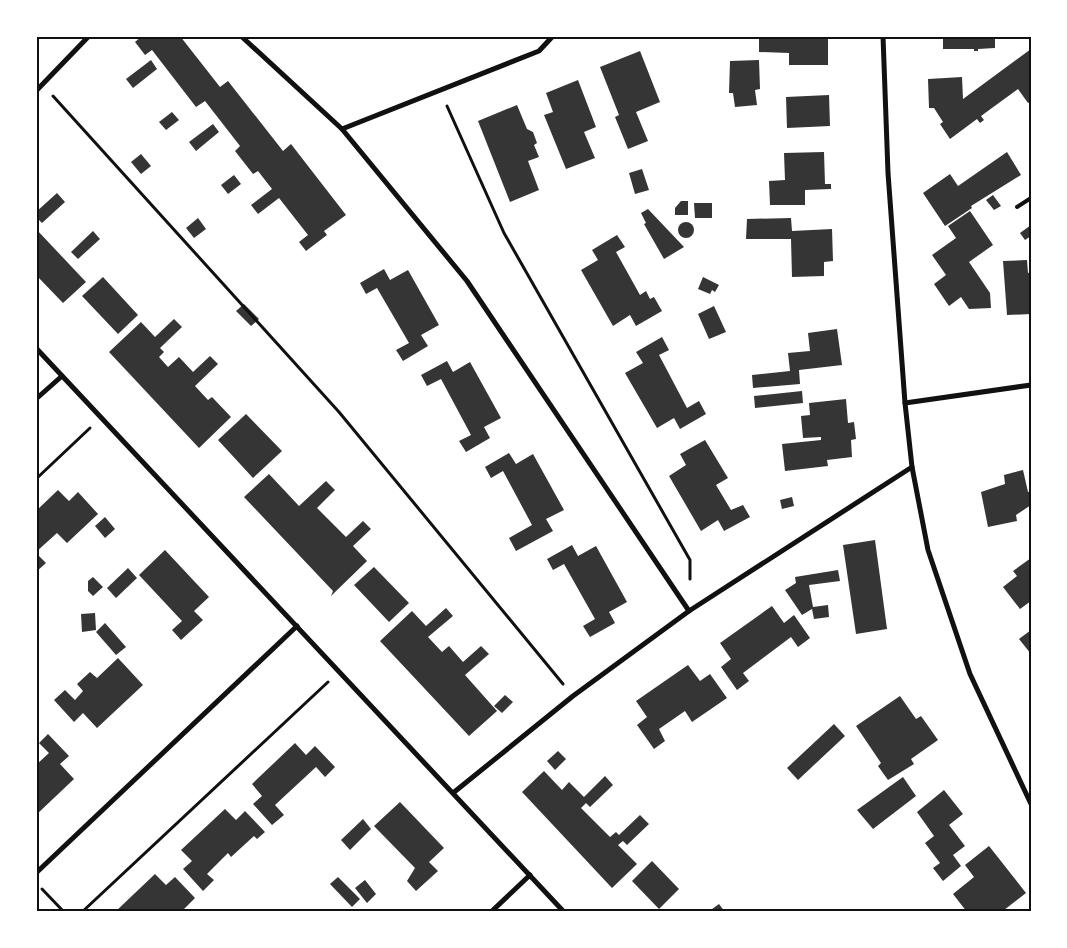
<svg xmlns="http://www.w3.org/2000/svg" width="1067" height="948" viewBox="0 0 1067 948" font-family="Arial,sans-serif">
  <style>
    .building { fill: #353535 }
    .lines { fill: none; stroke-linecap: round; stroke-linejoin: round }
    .path { stroke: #111; stroke-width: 3 }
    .service { stroke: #111; stroke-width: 4 }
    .minor { stroke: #111; stroke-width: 5 }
    .neatline { fill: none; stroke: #111; stroke-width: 2 }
  </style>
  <rect width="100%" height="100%" fill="#fff"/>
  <g class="building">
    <polygon points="142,36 180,36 220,87 228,81 283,151 291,144 346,215 324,231 327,235 306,251 299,242 308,235 279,198 258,214 251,205 272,189 258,171 253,174 235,151 240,146 205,101 196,107 152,50 145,55 135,42"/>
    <polygon points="759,36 828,36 828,65 789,65 789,53 759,52"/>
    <polygon points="943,36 995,36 995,48 978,49 978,51 974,51 974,49 943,49"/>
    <polygon points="1031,49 1031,101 1028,103 1018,89 981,116 984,120 980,123 977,119 950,139 940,124 943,122 934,108 929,108 928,79 962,77 963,99"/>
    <polygon points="640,51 660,102 636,112 648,141 628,149 615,117 619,115 600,67"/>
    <polygon points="151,60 157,69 133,88 126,79"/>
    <polygon points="759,60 760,89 755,90 757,105 735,107 733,93 729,93 730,61"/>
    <polygon points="578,80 596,127 584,132 595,158 566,169 544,115 553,112 546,93"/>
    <polygon points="829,95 830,126 787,128 786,97"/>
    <polygon points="517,105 527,129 533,132 537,143 534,145 539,157 528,161 539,190 510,202 478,121"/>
    <polygon points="172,112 179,120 166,130 159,122"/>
    <polygon points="213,124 219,132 196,151 189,142"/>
    <polygon points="824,152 825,184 831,184 831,189 805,190 805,205 770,205 769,181 785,180 784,153"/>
    <polygon points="1007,152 1021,175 971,206 972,208 945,226 923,193 950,174 958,186"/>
    <polygon points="141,154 151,166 141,174 131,162"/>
    <polygon points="642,169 649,190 635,194 629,173"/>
    <polygon points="234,175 241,184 228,194 221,185"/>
    <polygon points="57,193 65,202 42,223 36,217 36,212"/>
    <polygon points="993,195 1001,206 994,210 986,200"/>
    <polygon points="681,201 688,201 688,215 675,215 675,208"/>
    <polygon points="694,203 712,203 712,218 695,218"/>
    <polygon points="648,209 684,247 664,259 644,224 646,223 641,213"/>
    <polygon points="970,211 993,245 969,262 990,293 991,308 969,309 961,297 949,306 934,284 946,275 932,255 956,238 948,226"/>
    <polygon points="198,218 206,229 194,238 186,228"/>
    <polygon points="791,218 792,231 832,229 833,261 824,262 824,276 792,277 791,239 746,239 747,219"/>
    <circle cx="686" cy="230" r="8"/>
    <polygon points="1031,225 1031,236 1025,240 1020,233"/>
    <polygon points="36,229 86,282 63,303 36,275"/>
    <polygon points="93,231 100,239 78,259 71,252"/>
    <polygon points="617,235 625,247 616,252 640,295 646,291 650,299 654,297 662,311 636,326 630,315 613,326 581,270 598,260 592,250"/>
    <polygon points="1027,260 1028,273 1031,272 1031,314 1007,315 1003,261"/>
    <polygon points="384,269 390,280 408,270 439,325 421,335 428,346 403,361 396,350 409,343 377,288 366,294 360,283"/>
    <polygon points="103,277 138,315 118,334 82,296"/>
    <polygon points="703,277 719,285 715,292 712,290 710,294 698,289"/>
    <polygon points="244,304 259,319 251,326 236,311"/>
    <polygon points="714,306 726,332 709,339 698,314"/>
    <polygon points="174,319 182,327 160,348 164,352 159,357 168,367 179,357 193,372 210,356 218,364 195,386 208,400 212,397 231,417 199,448 109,352 141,322 155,337"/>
    <polygon points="837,329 842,365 799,370 800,384 753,388 752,375 790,371 788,353 810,351 808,333"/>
    <polygon points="662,337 669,350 659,355 687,408 699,401 706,414 680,429 674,418 657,428 625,373 643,363 636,352"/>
    <polygon points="447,361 453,372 470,362 501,418 484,427 490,438 466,452 459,441 471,435 441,379 427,386 421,375"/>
    <polygon points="802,391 803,403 755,408 754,396"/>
    <polygon points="846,399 848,423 854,422 856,439 851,440 852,457 827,460 828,466 785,471 782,444 821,440 821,437 803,438 801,416 810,415 809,403"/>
    <polygon points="246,414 282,451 253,478 218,440"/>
    <polygon points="705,440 728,478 716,485 731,510 743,505 750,517 724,531 718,520 701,531 669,476 686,465 680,454"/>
    <polygon points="509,453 516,464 533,454 564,510 546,519 553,531 516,551 509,538 532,525 503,471 491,478 485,467"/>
    <polygon points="1023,470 1028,492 1031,491 1031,505 1016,515 1017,521 988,527 981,492 1005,484 1004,475"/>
    <polygon points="269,474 299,506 326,481 335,490 317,508 346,537 363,521 371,529 353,546 367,561 331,596 333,591 244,497"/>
    <polygon points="58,490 69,501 78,492 98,514 67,543 57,533 36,552 36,511"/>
    <polygon points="792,497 794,506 782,509 780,500"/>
    <polygon points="105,517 115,529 105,538 95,526"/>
    <polygon points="875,540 887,629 856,634 843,545"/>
    <polygon points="572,545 578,556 596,546 627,602 609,612 615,623 590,637 583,626 595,619 564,564 553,570 547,559"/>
    <polygon points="165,550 209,597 194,611 203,620 181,640 172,630 182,621 139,575"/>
    <polygon points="36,553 46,563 36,572"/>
    <polygon points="1031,558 1031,601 1020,609 1003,587 1017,576 1013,571"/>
    <polygon points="374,567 409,603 389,622 354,585"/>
    <polygon points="128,568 137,578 116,598 107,588"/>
    <polygon points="838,570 840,581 809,585 813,607 828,605 829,617 814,619 812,609 802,615 785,590 796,583 795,577"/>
    <polygon points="93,577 103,587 93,596 88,591 88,581"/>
    <polygon points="772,606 784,623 794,615 810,638 798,647 791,637 743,673 749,681 737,690 721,667 731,659 720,643"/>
    <polygon points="446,608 453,616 428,637 442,652 449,646 463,662 481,646 489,654 465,675 497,711 469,736 380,641 412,611 426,626"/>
    <polygon points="95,613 96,630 82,632 81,614"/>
    <polygon points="105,623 126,647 116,655 96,632"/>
    <polygon points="1031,630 1031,654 1019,639"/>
    <polygon points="118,658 143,685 97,728 83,713 74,722 54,700 65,690 75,700 83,691 77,684 90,672 97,678"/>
    <polygon points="688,665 700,681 710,674 727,698 692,722 685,711 659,729 665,741 654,749 637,725 647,717 636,701"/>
    <polygon points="505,695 513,702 502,713 494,706"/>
    <polygon points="900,696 916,719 921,716 938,740 911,759 914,764 888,780 878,766 881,763 856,726"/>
    <polygon points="834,724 845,736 798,780 787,768"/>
    <polygon points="48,734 69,756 60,764 74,779 36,815 36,765 49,753 39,743"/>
    <polygon points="295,743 306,755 315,746 335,767 325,777 316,767 275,805 284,815 272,825 253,804 262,796 252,784"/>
    <polygon points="558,751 566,759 555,770 547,761"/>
    <polygon points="544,771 562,790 569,782 584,797 605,776 613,785 590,807 586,803 581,808 610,837 616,832 619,835 640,815 649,824 627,845 623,841 618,845 637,864 612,888 522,792"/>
    <polygon points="903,777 916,796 873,829 857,810"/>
    <polygon points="944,790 963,814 949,825 965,846 953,855 961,866 943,881 933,868 940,863 925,843 934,836 917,812"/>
    <polygon points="400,802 444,848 429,862 438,871 416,891 407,881 415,868 374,826"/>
    <polygon points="225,809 236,820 245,811 265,832 257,839 254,836 231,857 228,853 207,874 214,880 203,891 183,869 192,861 181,850"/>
    <polygon points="363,819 371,829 350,850 341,840"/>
    <polygon points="989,846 1026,893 1004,910 1005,912 967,912 953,894 974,877 965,865"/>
    <polygon points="652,861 679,889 659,909 632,881"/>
    <polygon points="155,874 166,885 175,877 195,898 181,912 115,912"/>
    <polygon points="338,877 360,899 352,907 330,884"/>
    <polygon points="365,880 376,894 367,903 355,888"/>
    <polygon points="719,904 725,912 708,912"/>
  </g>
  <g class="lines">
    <g class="path">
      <polyline points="53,96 339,412 563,684"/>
      <polyline points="447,106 504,233 690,560 690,579"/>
      <polyline points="36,479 90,428"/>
      <polyline points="42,889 64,912"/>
      <polyline points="82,912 328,682"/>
    </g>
    <polyline class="service" points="1017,207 1031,198"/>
    <g class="minor">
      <polyline points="241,36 342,129 467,281 689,611"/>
      <polyline points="883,36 888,173 905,403 912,467 928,550 970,674 1031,804"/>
      <polyline points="36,91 89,36"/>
      <polyline points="342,129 539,51 553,36"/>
      <polyline points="36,348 564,912"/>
      <polyline points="36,399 62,376"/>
      <polyline points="905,403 1031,385"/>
      <polyline points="453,793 573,696 689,611 912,467"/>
      <polyline points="36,873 297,626"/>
      <polyline points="491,912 530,875"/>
    </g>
  </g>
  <rect width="1067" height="948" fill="none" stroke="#ffffff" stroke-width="75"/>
  <rect x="38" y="38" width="992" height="872" class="neatline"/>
</svg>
